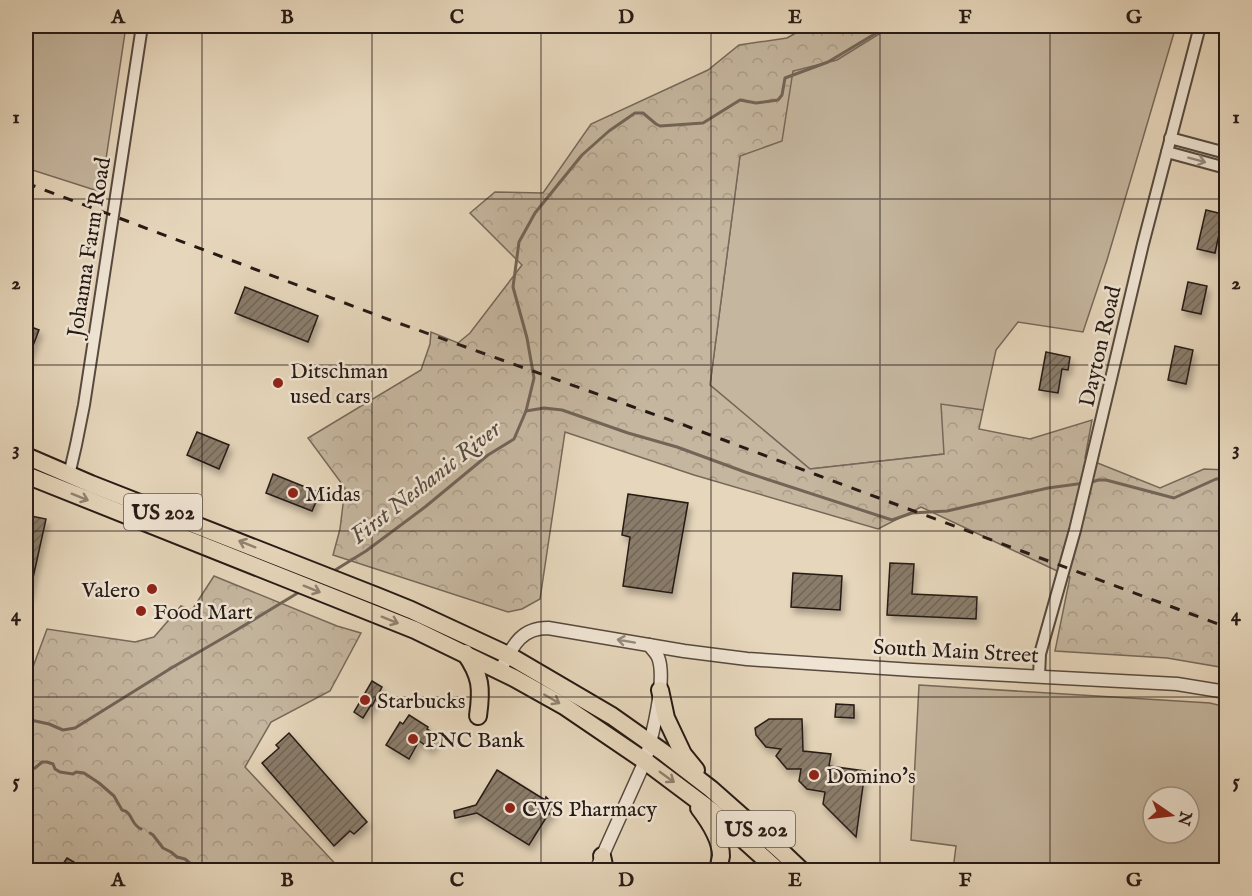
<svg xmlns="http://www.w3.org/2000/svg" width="1252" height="896" viewBox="0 0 1252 896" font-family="'IM FELL English',serif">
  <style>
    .green { fill: #c5b69f; stroke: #76685a; stroke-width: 1.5; fill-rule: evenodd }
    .forest { fill: url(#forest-crowns); stroke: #76685a; stroke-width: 1.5 }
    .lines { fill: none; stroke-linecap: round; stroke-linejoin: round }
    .stream { stroke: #726457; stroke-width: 3 }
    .building { fill: url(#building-hatch); stroke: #261a15; stroke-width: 1.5; filter: url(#shadow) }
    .minor-casing { stroke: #56493e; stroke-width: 14 }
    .tertiary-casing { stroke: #56493e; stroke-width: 15 }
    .trunk-casing { stroke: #261a15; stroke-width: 20 }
    .minor { stroke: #efe4d3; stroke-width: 10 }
    .tertiary { stroke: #efe4d3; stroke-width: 12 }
    .trunk { stroke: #e6d6bb; stroke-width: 16 }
    .rail { stroke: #261a15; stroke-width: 3; stroke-dasharray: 10 10; stroke-linecap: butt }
    .oneway { stroke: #95897e }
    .oneway2 { stroke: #908170 }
    .grid { fill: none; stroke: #261a15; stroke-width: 1.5; stroke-opacity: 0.55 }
    .poi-dot { fill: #8f2418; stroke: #efe4d3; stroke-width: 2 }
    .labels { text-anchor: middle; stroke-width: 5; stroke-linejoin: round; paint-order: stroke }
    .shield { fill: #efe4d3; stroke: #62574e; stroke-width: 1.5 }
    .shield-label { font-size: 21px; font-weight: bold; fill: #261a15 }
    .street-label { font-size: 22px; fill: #261a15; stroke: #efe4d3 }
    .poi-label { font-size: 22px; fill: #261a15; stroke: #efe4d3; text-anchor: start }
    .water-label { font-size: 24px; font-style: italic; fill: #594c41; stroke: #efe4d3 }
    .neatline { fill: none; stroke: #261a15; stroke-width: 2 }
    .grid-label { font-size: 20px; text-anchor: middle; font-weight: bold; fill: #261a15 }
  </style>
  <defs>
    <pattern id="forest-crowns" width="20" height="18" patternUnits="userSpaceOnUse" patternTransform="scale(1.5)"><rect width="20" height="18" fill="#c5b69f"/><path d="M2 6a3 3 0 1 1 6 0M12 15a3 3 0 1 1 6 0" fill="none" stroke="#a99c88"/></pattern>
    <pattern id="building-hatch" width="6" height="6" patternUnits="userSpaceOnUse" patternTransform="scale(1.5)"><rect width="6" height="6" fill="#8a7c6b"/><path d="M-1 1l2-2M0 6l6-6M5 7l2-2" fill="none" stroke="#716557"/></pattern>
    <filter id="shadow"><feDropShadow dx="3" dy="5.5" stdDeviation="3" flood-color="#0004"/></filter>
  </defs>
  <rect width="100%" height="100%" fill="#e6d6bb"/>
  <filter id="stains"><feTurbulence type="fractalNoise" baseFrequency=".00333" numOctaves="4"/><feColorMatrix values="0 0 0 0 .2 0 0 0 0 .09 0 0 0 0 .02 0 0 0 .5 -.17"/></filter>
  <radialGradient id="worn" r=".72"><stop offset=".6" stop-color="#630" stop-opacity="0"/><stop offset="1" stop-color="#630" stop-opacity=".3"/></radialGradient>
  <g class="green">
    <polygon points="26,26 126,26 101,192 26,168"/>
    <polygon points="867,26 1176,26 1107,260 1083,332 1018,322 996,350 983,410 944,454 810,469 710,385 740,155 793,71"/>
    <path d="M 919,685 L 1210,703 L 1226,707 L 1226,870 L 953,870 L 956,846 L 911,840 ZM 1153,797 L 1189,797 L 1189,833 L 1153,833 Z"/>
  </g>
  <g class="forest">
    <polygon points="808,26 892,26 837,60 793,71 782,141 740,156 710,385 810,469 944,454 941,404 983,410 979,429 1030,439 1092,420 1085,458 1160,488 1204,469 1226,470 1226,668 1167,658 1055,651 1070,577 921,507 878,529 694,475 565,432 540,599 522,609 508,612 333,555 340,529 345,488 308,438 421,370 430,344 431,332 458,343 470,333 522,265 470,213 495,192 543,193 591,124 708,70 739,45 787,38"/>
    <polygon points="214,576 337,626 361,633 330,691 271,722 245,767 341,870 26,870 26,684 27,683 47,629 135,642 154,637 181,606 192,610"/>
  </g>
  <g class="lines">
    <g class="stream">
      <polyline points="526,411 544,408 562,410 628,433 677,447 745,472 892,520 912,513 947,511 1048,488 1092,482 1098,480 1106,480 1174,498 1216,479 1226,478"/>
      <polyline points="332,572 366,551 425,507 488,455 514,439 526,411 534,378 527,338 513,287 519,242 535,213 582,155 609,131 635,113 643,113 656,124 660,126 703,123 740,100 756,103 778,100 782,95 785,78 828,62 888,26"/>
      <polyline points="26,719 49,724 63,730 75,728 173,667 230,634 301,591"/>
      <path d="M 26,770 L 35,768 L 42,762 L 47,762 L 53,764 L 55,769 L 60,772 L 73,774 L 76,772 L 84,773 L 99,783 L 114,796 L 122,810 C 133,812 130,824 141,829"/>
      <polyline points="150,833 153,835 163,848 171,852 177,857 185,859 198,870"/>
    </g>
  </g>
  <g class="building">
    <polygon points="1206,210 1227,215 1227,226 1221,225 1215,253 1197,249"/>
    <polygon points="1188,282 1207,286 1201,314 1182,310"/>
    <polygon points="245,287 318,316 308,342 235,313"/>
    <polygon points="26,325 39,330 26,364"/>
    <polygon points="1175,346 1193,350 1186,384 1168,380"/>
    <polygon points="1046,352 1070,357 1068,370 1062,369 1058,393 1039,390"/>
    <polygon points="197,432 229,445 219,469 187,455"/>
    <polygon points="273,474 320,493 312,511 266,493"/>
    <polygon points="628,494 688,503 672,593 623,586 630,537 622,535"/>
    <polygon points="26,515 46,519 29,596 26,596"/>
    <polygon points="890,563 914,564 912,594 977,597 976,619 887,615"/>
    <polygon points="793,573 842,576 840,610 791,607"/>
    <polygon points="372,681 382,687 372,706 371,705 363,718 354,712"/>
    <polygon points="836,704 854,705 854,718 835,717"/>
    <polygon points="409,715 428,727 427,729 438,736 431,749 419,741 409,759 386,745 400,722 403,724"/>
    <polygon points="769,719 802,719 803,751 831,754 829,766 865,771 856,837 823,804 825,792 807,789 799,781 801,769 787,769 776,756 781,749 766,747 756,735 755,728"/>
    <polygon points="289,733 367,822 354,834 350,831 334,846 262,763 279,748 276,745"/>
    <polygon points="497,770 545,800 546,797 552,803 553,809 551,815 549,813 529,845 477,813 455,818 454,811 476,805"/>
    <polygon points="67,858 87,870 59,870"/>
  </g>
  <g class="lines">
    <g class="minor-casing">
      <g id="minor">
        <polyline points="1170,138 1226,153"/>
        <polyline points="1167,152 1226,168"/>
        <polyline points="69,475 76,445 84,405 142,26"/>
        <polyline points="1039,676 1040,654 1075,530 1143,244 1200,26"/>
      </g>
    </g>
    <g class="tertiary-casing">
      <g id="tertiary">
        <path d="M 500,671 C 512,648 519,628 548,628 L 684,651 L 747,659 L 913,670 L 1177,684 L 1226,692"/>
        <path d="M 596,870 L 645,761 C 652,737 667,679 658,657 C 656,653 652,649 649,645"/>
      </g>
    </g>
    <g class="trunk-casing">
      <g id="trunk">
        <polyline points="26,456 91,484 379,597 411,610 508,655 612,716 663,752 711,789 781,851 801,870"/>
        <polyline points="26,475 415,630 514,678 564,706 645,761 713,812 777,870"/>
        <path d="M 465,653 C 481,676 482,688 478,716"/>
        <polyline points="660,690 666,718 683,754 696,770"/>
        <path d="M 699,808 C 709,821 721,839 721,856 C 720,861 719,866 718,870"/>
        <polyline points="602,856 605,870"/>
      </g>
    </g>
    <use href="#minor" class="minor"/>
    <use href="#tertiary" class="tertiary"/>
    <use href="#trunk" class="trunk"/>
    <polyline class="rail" points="26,183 390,320 681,424 817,475 1226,627"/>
  </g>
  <defs><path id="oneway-shaft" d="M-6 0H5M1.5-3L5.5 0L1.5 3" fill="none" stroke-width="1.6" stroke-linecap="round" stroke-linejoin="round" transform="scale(1.5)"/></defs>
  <g class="oneway">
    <use href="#oneway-shaft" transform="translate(1197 160) rotate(15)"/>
    <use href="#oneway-shaft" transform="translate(626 641) rotate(-170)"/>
  </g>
  <g class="oneway2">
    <use href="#oneway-shaft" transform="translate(80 497) rotate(22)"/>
    <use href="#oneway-shaft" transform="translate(247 544) rotate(-158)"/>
    <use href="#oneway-shaft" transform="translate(312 589) rotate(22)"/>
    <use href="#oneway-shaft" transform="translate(390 620) rotate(22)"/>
    <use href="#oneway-shaft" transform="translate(552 699) rotate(30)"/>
    <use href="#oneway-shaft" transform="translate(667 777) rotate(36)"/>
  </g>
  <path class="grid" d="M 202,26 L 202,870M 372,26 L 372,870M 541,26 L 541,870M 711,26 L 711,870M 880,26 L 880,870M 1050,26 L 1050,870M 26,199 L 1226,199M 26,365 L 1226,365M 26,531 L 1226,531M 26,697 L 1226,697"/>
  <g class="poi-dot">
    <circle cx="278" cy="383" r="6"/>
    <circle cx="293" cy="493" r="6"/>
    <circle cx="152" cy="589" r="6"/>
    <circle cx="141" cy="611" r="6"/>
    <circle cx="365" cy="700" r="6"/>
    <circle cx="413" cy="739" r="6"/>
    <circle cx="814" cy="775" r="6"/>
    <circle cx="510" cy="808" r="6"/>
  </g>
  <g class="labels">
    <g class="shield">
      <rect x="124" y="494" width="78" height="36" rx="4.5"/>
      <rect x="717" y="811" width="78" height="36" rx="4.5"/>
    </g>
    <g class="shield-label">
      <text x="163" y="519">US 202</text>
      <text x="756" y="836">US 202</text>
    </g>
    <g class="street-label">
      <text transform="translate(88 247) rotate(-81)" y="8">Johanna Farm Road</text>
      <text transform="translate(1099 346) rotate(-77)" y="8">Dayton Road</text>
      <text transform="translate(956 650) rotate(3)" y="8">South Main Street</text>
    </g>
    <g class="poi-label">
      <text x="290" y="378">Ditschman<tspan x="290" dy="25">used cars</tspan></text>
      <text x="305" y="501">Midas</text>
      <text x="140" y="597" text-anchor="end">Valero</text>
      <text x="153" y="619">Food Mart</text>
      <text x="377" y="708">Starbucks</text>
      <text x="425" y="747">PNC Bank</text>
      <text x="826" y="783">Domino's</text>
      <text x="522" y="816">CVS Pharmacy</text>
    </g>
    <g class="water-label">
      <text transform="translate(425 482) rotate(-38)" y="8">First Neshanic River</text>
    </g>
  </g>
  <rect width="1252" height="896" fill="none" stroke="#e6d6bb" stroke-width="66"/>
  <g transform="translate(1171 815) rotate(104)"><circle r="28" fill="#efe4d3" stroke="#9f9387" stroke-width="1.5"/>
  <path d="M0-4.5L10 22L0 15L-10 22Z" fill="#8f2418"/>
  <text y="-9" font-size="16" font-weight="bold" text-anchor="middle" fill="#261a15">N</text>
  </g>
  <rect x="33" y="33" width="1186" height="830" class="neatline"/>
  <g class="grid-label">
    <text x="118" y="23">A</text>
    <text x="287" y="23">B</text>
    <text x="457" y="23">C</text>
    <text x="626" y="23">D</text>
    <text x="795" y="23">E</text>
    <text x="965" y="23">F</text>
    <text x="1134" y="23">G</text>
    <text x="16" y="123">1</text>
    <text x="1236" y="123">1</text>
    <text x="16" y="289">2</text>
    <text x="1236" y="289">2</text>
    <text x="16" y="455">3</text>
    <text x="1236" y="455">3</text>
    <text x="16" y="621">4</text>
    <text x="1236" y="621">4</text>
    <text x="16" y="787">5</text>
    <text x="1236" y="787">5</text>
    <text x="118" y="886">A</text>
    <text x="287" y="886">B</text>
    <text x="457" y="886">C</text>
    <text x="626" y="886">D</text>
    <text x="795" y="886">E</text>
    <text x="965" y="886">F</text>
    <text x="1134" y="886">G</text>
  </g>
  <rect width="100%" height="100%" filter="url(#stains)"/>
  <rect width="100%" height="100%" fill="url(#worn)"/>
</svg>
